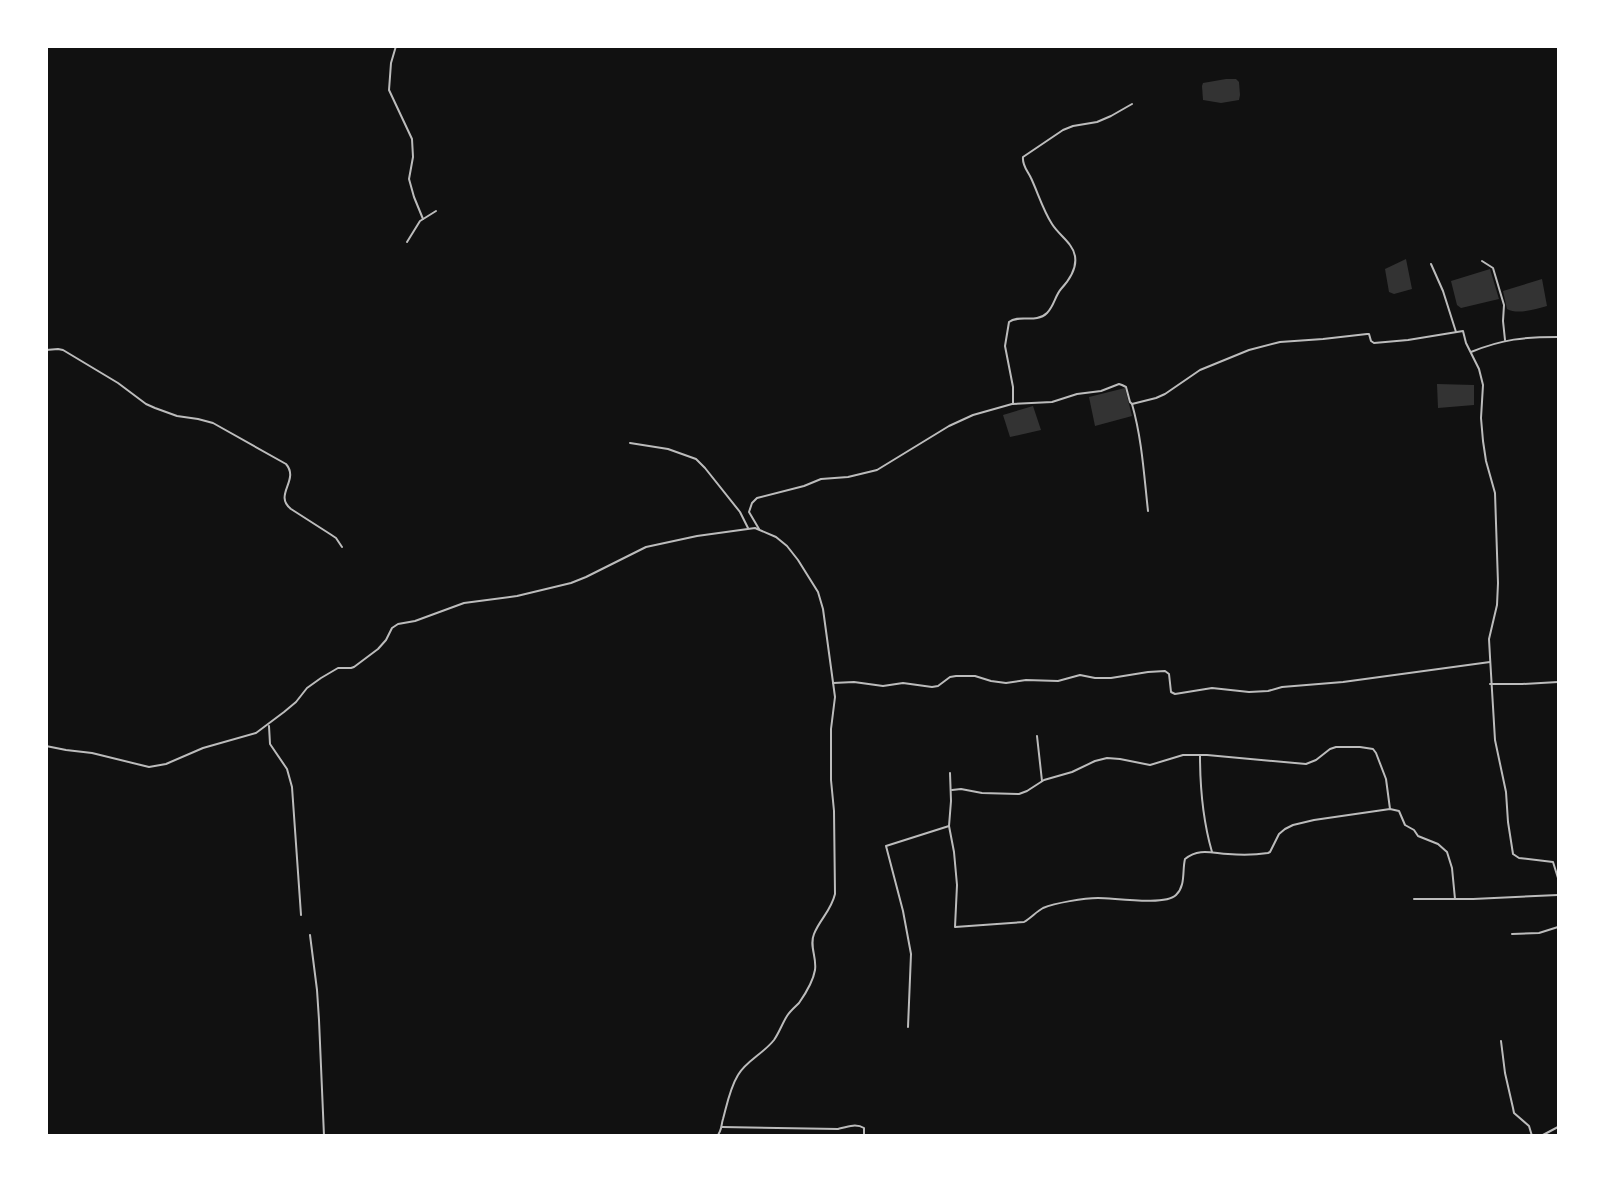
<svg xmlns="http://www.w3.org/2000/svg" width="1605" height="1182" viewBox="0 0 1605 1182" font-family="'Titillium Web',sans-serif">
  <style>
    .water { fill: #333 }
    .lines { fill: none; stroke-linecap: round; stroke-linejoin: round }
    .minor { stroke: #bcbcbc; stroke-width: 2 }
  </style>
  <rect width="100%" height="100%" fill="#111"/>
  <g class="water">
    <polygon points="1226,79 1236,79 1239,82 1240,95 1239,100 1221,103 1203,100 1202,86 1203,83"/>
    <polygon points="1406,259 1412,289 1394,294 1389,292 1385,269"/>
    <polygon points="1490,269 1499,299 1461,308 1457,305 1451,281"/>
    <path d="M 1542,279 L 1547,306 C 1535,309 1518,315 1507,309 L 1503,291 Z"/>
    <polygon points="1437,384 1474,385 1474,405 1438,408"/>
    <polygon points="1125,388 1132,416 1095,426 1089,397"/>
    <polygon points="1033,406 1041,430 1010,437 1003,415"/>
  </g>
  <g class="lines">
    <g class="minor">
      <polyline points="396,46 391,63 389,90 412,139 413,157 409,179 414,197 423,219"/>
      <polyline points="407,242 420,221 436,211"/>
      <polyline points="1482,261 1493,268 1504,305 1503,321 1505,340"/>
      <polyline points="1431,264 1443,291 1456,332"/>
      <path d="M 46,350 L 58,349 L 63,350 L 118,383 L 146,404 L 155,408 L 177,416 L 198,419 L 213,423 L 286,464 C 300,480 273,495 291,509 L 330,534 L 336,538 L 342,547"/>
      <path d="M 1471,352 C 1503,339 1524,337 1558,337"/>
      <path d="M 1013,404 L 1013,387 L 1005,346 L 1009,322 C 1019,314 1036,324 1047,313 C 1054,306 1055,296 1061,289 C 1072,277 1082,261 1070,245 C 1065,238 1057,232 1052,224 C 1043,210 1038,193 1031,178 C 1028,171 1022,166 1023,157 L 1063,130 L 1073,126 L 1097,122 L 1111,116 L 1132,104"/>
      <path d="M 1132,404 C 1142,439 1144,475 1148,511"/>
      <polyline points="630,443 668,449 696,459 705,468 740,512 748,528"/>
      <polyline points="759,529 749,512 752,503 757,498 804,486 821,479 848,477 877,470 949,426 973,415 1012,404 1052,402 1077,394 1101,391 1119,384 1122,385 1126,387 1130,402 1132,404 1156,398 1165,394 1200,370 1249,350 1280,342 1323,339 1367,334 1369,334 1371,341 1374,343 1408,340 1463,331 1466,343 1479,369 1483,385 1481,418 1483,441 1486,461 1495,493 1498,583 1497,605 1489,639 1490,657 1495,740 1506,792 1508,822 1513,854 1519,858 1553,862 1558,878"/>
      <polyline points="833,683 854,682 883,686 903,683 932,687 938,686 950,677 956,676 975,676 991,681 1006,683 1026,680 1058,681 1080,675 1095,678 1111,678 1148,672 1165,671 1169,674 1171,692 1175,694 1212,688 1249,692 1268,691 1282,687 1343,682 1490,662"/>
      <polyline points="1490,684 1522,684 1558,682"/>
      <polyline points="269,726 270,744 287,769 292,787 301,915"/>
      <polyline points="1037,736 1042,781"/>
      <path d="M 46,746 L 66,750 L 92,753 L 149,767 L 166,764 L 203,748 L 256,733 L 284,712 L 296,702 L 307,688 L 321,678 L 338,668 L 351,668 L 354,667 L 378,649 L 386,640 L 392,628 L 398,624 L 415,621 L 464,603 L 517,596 L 571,583 L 586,577 L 646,547 L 697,536 L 755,528 L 776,537 L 787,546 L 798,560 L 818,592 L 823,609 L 835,697 L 831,729 L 831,780 L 834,811 L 835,894 C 831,911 820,919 814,934 C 809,946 817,957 815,970 C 813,982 806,993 799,1003 C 795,1007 790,1011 787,1016 C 782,1024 779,1033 774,1040 C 763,1054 746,1061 738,1075 C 730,1088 727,1104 723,1119 C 721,1125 722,1131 717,1136"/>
      <path d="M 1200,755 C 1200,787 1203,821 1212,852"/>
      <path d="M 950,773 L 951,801 L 949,826 L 954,852 L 957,885 L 955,927 L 1024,922 C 1031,918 1036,912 1043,908 C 1055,903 1084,898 1098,898 C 1114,898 1165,906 1176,895 C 1186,885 1182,871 1185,859 C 1199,848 1211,853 1228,854 C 1240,855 1255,855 1268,853 L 1270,852 L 1279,834 L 1285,829 L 1293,825 L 1314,820 L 1390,809 L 1399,811 L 1405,825 L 1414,830 L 1418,836 L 1438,844 L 1447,852 L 1452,868 L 1455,899"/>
      <polyline points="952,790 961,789 982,793 1019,794 1027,791 1044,780 1072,772 1095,761 1107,758 1120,759 1150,765 1183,755 1207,755 1306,764 1316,760 1330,749 1336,747 1360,747 1373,749 1376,753 1386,779 1390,809"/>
      <polyline points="1414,899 1473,899 1558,895"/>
      <polyline points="1512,934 1539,933 1558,927"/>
      <polyline points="310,935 317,990 319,1020 324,1136"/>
      <polyline points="908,1027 911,954 903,911 886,846 949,826"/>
      <polyline points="1501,1041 1505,1073 1513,1108 1514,1113 1529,1126 1532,1136"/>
      <path d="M 722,1127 L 838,1129 C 846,1127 856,1123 864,1128 L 864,1136"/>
      <polyline points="1541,1136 1558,1127"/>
    </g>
  </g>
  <rect width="1605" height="1182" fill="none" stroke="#ffffff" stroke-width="96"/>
</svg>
